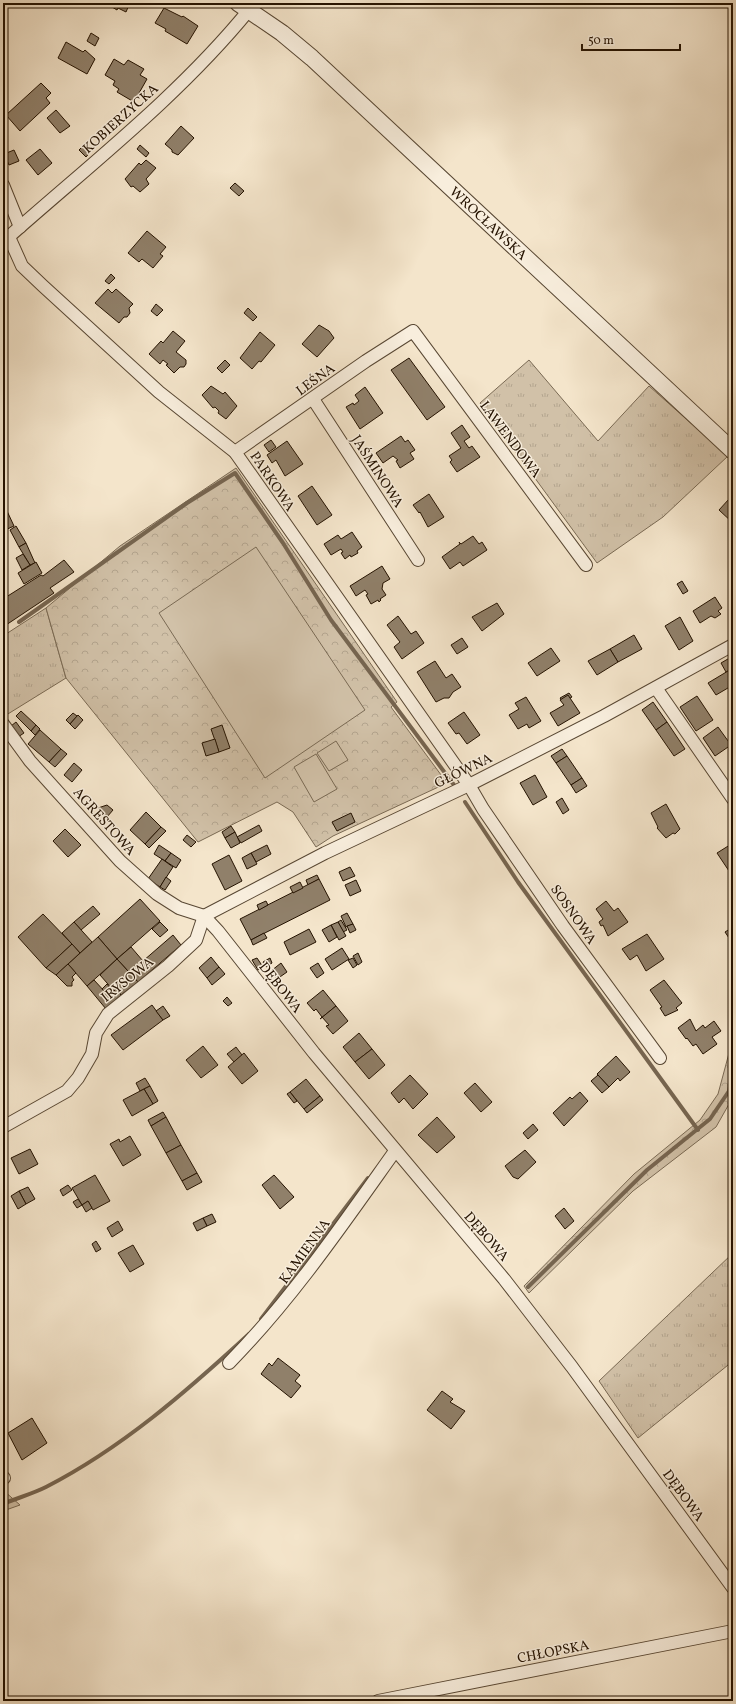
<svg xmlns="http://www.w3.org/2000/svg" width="736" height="1704" viewBox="0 0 736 1704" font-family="Vollkorn,serif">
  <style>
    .grass { fill: url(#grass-tufts); stroke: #7a6a54 }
    .forest { fill: url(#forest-crowns); stroke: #7a6a54 }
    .garden { fill: #d1c1a8; stroke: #7a6a54 }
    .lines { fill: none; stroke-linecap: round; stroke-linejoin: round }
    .stream { stroke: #766550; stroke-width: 4 }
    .building { fill: #90806a; stroke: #241200 }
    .minor-casing { stroke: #584733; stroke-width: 14 }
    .tertiary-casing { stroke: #584733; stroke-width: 18 }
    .minor { stroke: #f8eedd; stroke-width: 12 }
    .tertiary { stroke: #f8eedd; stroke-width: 16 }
    .labels { text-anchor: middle; stroke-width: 3; stroke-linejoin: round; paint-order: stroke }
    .street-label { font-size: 14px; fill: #241200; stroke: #f8eedd }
  </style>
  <defs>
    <pattern id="grass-tufts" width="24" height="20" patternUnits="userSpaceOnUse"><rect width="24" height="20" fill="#d1c1a8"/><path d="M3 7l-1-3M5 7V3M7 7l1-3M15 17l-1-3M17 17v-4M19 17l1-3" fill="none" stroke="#b3a58f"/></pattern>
    <pattern id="forest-crowns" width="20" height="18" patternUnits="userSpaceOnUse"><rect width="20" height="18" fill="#d1c1a8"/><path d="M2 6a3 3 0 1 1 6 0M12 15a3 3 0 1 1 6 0" fill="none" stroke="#b3a58f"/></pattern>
  </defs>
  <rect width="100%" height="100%" fill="#f4e5cb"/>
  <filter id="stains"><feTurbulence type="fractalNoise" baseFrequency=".005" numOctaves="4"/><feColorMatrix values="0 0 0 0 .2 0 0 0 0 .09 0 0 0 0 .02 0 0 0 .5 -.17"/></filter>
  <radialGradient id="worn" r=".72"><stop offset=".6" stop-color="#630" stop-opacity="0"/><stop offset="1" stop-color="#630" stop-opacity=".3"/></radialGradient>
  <g class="grass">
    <polygon points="529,360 598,441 649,386 728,456 663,517 597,563 480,403"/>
    <polygon points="46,608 66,678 3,717 3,636"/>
    <polygon points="733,1253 733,1361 638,1438 599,1381"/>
    <polygon points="3,1490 20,1505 3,1511"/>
  </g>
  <g class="forest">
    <polygon points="236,468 397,702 391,707 447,783 333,836 316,847 293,812 277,802 198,842 66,678 46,608 120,546"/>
    <polygon points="732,1042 733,1042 733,1097 716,1127 633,1191 529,1293 524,1286 634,1174 700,1120 718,1094"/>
  </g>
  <g class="garden">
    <polygon points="256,547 365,710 265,778 159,613"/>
    <polygon points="336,741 348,760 329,771 317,753"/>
    <polygon points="316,754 337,789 314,802 294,767"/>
  </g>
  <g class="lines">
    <g class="stream">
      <polyline points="19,622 187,503 235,473 283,543 331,620 454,785"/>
      <polyline points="465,802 518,882 698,1130"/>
      <polyline points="528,1287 647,1170 710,1119 729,1091 733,1056"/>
      <polyline points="261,1319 368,1178"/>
      <path d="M 3,1504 C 17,1498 32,1494 46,1487 C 122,1448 187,1391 249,1334"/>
    </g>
  </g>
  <g class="building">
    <polygon points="110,3 133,3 131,6 129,5 126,12 118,8 117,10 112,7 113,5"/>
    <polygon points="164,8 182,17 183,16 198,26 187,44 165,31 166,29 155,23"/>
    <polygon points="91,33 99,38 95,46 87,41"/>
    <polygon points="66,42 83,52 85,50 95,59 87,74 58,58"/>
    <polygon points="114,59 124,65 128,60 144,69 140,75 147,79 134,102 117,92 119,89 113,85 115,81 105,75"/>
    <polygon points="41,83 51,93 46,98 50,103 20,131 6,115"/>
    <polygon points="56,110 70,126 60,133 47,118"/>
    <polygon points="181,126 194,138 178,155 172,152 172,150 165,144"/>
    <polygon points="84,145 91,151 86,157 79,150"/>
    <polygon points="140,145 149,153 146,157 137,149"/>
    <polygon points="40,149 52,163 38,175 26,160"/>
    <polygon points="14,150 19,161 9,165 4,154"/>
    <polygon points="146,160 156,168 146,179 149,184 140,192 133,186 131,187 125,179 139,163 141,165"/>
    <polygon points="235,183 244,191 239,196 230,188"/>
    <polygon points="147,231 166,247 160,254 163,256 153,268 142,259 139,262 128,253"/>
    <polygon points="111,274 115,278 109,284 105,281"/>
    <polygon points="108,289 112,293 116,289 133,304 129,308 130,313 127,317 124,317 119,323 95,303"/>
    <polygon points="156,304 163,310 157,316 151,311"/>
    <polygon points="248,308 257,317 253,321 244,313"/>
    <polygon points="319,325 329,331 334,338 317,357 302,344"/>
    <polygon points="173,331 185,341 176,352 186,360 186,364 184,367 180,367 174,373 166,365 168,364 163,360 160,364 149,354 161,341 163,343"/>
    <polygon points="260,332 275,345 261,362 259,361 252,369 240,358"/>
    <polygon points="409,358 445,407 427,420 391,370"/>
    <polygon points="225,360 230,365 222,373 217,368"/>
    <polygon points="211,386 223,394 225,392 237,406 226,419 218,413 219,411 215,407 213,408 202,395"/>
    <polygon points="365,387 383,413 360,429 346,407 353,403 354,405 359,401 355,395"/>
    <polygon points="462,425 470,437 464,441 469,448 472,446 480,457 457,472 450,462 452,460 449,456 461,448 451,433"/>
    <polygon points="401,436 405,442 408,440 415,450 410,453 414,459 400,468 396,461 398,460 393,456 383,463 376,453"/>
    <polygon points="271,440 276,447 269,452 264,445"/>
    <polygon points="287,441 303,464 285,476 276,460 272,463 267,455"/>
    <polygon points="312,486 332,515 317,525 298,496"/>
    <polygon points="429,494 444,517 428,527 420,512 419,513 413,505"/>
    <polygon points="729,499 733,502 733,523 719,510"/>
    <polygon points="7,511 14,526 3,531 3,513"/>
    <polygon points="16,526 26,543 19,547 10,530"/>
    <polygon points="352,532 362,547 357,551 358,553 351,557 350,555 345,559 341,553 343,552 341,549 331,555 324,544 338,535 341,539"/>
    <polygon points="473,536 479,544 482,542 487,550 463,566 460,562 450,569 442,557 460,544 459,542 461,544"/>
    <polygon points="26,543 35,563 30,565 19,547"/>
    <polygon points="23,554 30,565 22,570 16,558"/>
    <polygon points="64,560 74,572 50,588 54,593 3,627 3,599 41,575 43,576"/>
    <polygon points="36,562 42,573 24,584 18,573"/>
    <polygon points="382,566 390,579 383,583 382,589 386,595 380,599 381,600 379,602 378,600 371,604 366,595 368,594 365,590 356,596 350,586"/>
    <polygon points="682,581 688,591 683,594 677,584"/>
    <polygon points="715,597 722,608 718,611 721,614 715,618 711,616 700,623 693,611"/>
    <polygon points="497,603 504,614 482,631 472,617"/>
    <polygon points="398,616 411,634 416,631 424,643 402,659 394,647 400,642 387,625"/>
    <polygon points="680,617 693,641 679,650 665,626"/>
    <polygon points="634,635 642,649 618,662 610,649"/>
    <polygon points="462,638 468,647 457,654 451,645"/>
    <polygon points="551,648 560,661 537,676 528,663"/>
    <polygon points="610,649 618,662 597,675 588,661"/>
    <polygon points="733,656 733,668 726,672 721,663"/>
    <polygon points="435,661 446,678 452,674 461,687 453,692 449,698 444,698 436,702 417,672"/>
    <polygon points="733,668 733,685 716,695 708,683"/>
    <polygon points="569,693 572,697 563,702 560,698"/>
    <polygon points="568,695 580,713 558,726 550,713 564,705 560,700"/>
    <polygon points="697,696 713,720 696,731 680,707"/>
    <polygon points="526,697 541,721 529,728 527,724 518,729 509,715 519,709 515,703"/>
    <polygon points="653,702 667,722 656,730 642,710"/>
    <polygon points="21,711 36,725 31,731 16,716"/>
    <polygon points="464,712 480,735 467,744 459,733 456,734 448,723"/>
    <polygon points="73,713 77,716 70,724 66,720"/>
    <polygon points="78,715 83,720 75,729 70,724"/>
    <polygon points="16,722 24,733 18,737 11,726"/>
    <polygon points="667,722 685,749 674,756 656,730"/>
    <polygon points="36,725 40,729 35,735 31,731"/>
    <polygon points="222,725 230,748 219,752 211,729"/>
    <polygon points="718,727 731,745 715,756 703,738"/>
    <polygon points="40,730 61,749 49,762 28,744"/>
    <polygon points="215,739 219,752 206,756 202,743"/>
    <polygon points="61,749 67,754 55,767 49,762"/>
    <polygon points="562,749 567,756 556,763 551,756"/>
    <polygon points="567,756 582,778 571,785 556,763"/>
    <polygon points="74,763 82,770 72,782 64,775"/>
    <polygon points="535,775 547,797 533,805 520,783"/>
    <polygon points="582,778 587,786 576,793 571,785"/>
    <polygon points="562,798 569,810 563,814 556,802"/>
    <polygon points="666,804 680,829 675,834 673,833 666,838 657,828 658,827 651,813"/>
    <polygon points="107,805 113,810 107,817 98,808"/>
    <polygon points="146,812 161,827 145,844 130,830"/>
    <polygon points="351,813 355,822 337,831 332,822"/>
    <polygon points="259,825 262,831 241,843 237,837"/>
    <polygon points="231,826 235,832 225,838 222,832"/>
    <polygon points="161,827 166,831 149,848 145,844"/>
    <polygon points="65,829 81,845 68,857 53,841"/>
    <polygon points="235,832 240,843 231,848 225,838"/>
    <polygon points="187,835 196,842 191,847 183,840"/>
    <polygon points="733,843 733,877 717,853"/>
    <polygon points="159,845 171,853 165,861 154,854"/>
    <polygon points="267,845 271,854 256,862 251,853"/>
    <polygon points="171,853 181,860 176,868 165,861"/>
    <polygon points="251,853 257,864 247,869 242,858"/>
    <polygon points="229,855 242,881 225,890 212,864"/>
    <polygon points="162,859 173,867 160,887 148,879"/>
    <polygon points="350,867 355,876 343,881 339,872"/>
    <polygon points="317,875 319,879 308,885 306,880"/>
    <polygon points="166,877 171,881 165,890 160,887"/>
    <polygon points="319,879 330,900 251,940 240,919"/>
    <polygon points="356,880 361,891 350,896 345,885"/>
    <polygon points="300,882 303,888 293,893 290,887"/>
    <polygon points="140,899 160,921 117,959 98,937"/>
    <polygon points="266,901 268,905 259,910 257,905"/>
    <polygon points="606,901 614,911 618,908 628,922 608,936 603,925 601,926 599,922 603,919 596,909"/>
    <polygon points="93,906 100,914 81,930 74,922"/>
    <polygon points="347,913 353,924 346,927 341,916"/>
    <polygon points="43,914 72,944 46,968 18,937"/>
    <polygon points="341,920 347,930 343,932 338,922"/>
    <polygon points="74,922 92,942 80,953 62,933"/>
    <polygon points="160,922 168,930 160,937 152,929"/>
    <polygon points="338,922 346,936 339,940 331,925"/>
    <polygon points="353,924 356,930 350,933 347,926"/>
    <polygon points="331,925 337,937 329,942 322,930"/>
    <polygon points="733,927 733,944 725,932"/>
    <polygon points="309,929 316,942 290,955 284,942"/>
    <polygon points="264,933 267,938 253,945 251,940"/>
    <polygon points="647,934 664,959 646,971 637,955 630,960 622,949"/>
    <polygon points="173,935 181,945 138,982 117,959 131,947 143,961"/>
    <polygon points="98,937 117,959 87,986 68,964"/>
    <polygon points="72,944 80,953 56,975 46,968"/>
    <polygon points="342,948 349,959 332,970 325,959"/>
    <polygon points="358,953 362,962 358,965 353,956"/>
    <polygon points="211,957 219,967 207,978 199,968"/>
    <polygon points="257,958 263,967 258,970 252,960"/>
    <polygon points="270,958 272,963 266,967 263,962"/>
    <polygon points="353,958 357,965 353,968 348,960"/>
    <polygon points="117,959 138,982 121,995 116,989 114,991 100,975"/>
    <polygon points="281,963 287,972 277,979 271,971"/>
    <polygon points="318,963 324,973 317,978 310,968"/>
    <polygon points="68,964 76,973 72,977 74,980 72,982 72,986 67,986 56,975"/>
    <polygon points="219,967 225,974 212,985 207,978"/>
    <polygon points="94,980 106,993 111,989 114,991 116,989 121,995 106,1009 87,986"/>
    <polygon points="664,980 682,1003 676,1008 678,1010 665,1016 660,1008 662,1007 650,990"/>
    <polygon points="107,984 111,989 106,993 102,989"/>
    <polygon points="323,990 336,1006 320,1019 322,1017 316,1009 314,1011 307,1003"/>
    <polygon points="227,997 232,1003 228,1006 223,1001"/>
    <polygon points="152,1005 163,1020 123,1050 111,1035"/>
    <polygon points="163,1006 170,1016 163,1020 156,1011"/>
    <polygon points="336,1006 348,1021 333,1034 326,1026 329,1025 322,1017 320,1019"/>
    <polygon points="690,1019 696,1031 703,1025 705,1028 714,1021 721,1031 712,1037 717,1044 703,1054 696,1044 693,1046 687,1038 686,1039 678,1028"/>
    <polygon points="359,1033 372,1049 355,1062 343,1047"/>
    <polygon points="203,1046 218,1065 201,1078 186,1060"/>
    <polygon points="236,1047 242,1055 234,1062 227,1054"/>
    <polygon points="372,1049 385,1065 369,1079 355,1062"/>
    <polygon points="244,1053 258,1071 242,1084 228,1067"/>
    <polygon points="616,1056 630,1072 620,1081 618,1078 609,1087 597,1074"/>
    <polygon points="410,1075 428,1094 413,1109 404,1098 399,1103 391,1093"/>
    <polygon points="598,1075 609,1087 602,1093 591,1081"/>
    <polygon points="145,1078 150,1086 140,1091 136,1083"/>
    <polygon points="306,1079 320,1096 304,1109 290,1092"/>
    <polygon points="475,1083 492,1102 481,1112 464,1093"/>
    <polygon points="150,1086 158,1101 153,1104 144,1089"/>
    <polygon points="144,1089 153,1104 132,1116 123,1100"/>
    <polygon points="290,1092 297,1101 294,1103 287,1094"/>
    <polygon points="580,1092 588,1101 564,1126 553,1113 570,1097 572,1099"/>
    <polygon points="320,1096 323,1100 307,1113 304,1109"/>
    <polygon points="163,1112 166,1117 151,1126 148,1120"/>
    <polygon points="166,1117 181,1145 166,1153 151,1126"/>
    <polygon points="437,1117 455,1137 437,1153 418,1135"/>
    <polygon points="533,1124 538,1130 528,1139 523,1133"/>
    <polygon points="130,1136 141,1155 123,1166 110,1144 119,1139 120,1142"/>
    <polygon points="181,1145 197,1173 182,1181 166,1153"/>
    <polygon points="30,1149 38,1164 19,1174 11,1158"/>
    <polygon points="525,1150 536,1162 518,1179 513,1177 505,1166"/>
    <polygon points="197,1173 202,1182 187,1190 182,1181"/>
    <polygon points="95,1175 110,1201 93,1210 88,1201 82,1205 72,1188"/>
    <polygon points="274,1175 294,1197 280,1209 262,1185"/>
    <polygon points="68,1185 72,1190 63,1196 60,1190"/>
    <polygon points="28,1187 35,1199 26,1204 19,1191"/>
    <polygon points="19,1191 26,1204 18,1209 11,1196"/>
    <polygon points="78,1199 82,1205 77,1208 73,1202"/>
    <polygon points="88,1201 92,1208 86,1212 82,1205"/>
    <polygon points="564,1208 574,1221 565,1229 555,1216"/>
    <polygon points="212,1214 216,1222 207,1226 203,1218"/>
    <polygon points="203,1218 207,1226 197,1231 193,1223"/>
    <polygon points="118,1221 123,1230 112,1237 107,1228"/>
    <polygon points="96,1241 101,1249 96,1252 92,1244"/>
    <polygon points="133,1245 144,1264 130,1272 118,1253"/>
    <polygon points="278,1358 300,1375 295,1381 301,1386 291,1398 261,1374 269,1363 272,1366"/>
    <polygon points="442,1391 453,1399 450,1402 465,1411 451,1429 427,1410"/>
    <polygon points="32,1418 47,1443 22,1460 8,1433"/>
  </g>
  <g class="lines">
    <g class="minor-casing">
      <g id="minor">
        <polyline points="3,185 20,227"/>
        <polyline points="9,237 22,266 43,286 159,392 235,452 469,785 483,809 563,926 660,1058"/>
        <path d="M 4,241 C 87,167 178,97 249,10"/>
        <polyline points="313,399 418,560"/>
        <polyline points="235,452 366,361 413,331 586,565"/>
        <polyline points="656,688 733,799"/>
        <polyline points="3,724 30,761 120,861 157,894 179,908 204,916 218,931 314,1053 504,1279 572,1367 733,1588"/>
        <polyline points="204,916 325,853 469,785 604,716 733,645"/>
        <polyline points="3,1127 67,1091 78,1078 92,1054 96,1033 108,1014 168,966 196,940 204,916"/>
        <path d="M 229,1363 C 292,1299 343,1224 395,1151"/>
        <polyline points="3,1477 4,1478"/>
        <polyline points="378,1701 733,1631"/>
      </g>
    </g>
    <g class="tertiary-casing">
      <g id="tertiary">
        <path id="s1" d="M 238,3 L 282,33 L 312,58 L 733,451"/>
      </g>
    </g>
    <use href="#minor" class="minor"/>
    <use href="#tertiary" class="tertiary"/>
  </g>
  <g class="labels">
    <g class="street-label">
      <text transform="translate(120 118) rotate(-42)" y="5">KOBIERZYCKA</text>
      <text dy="5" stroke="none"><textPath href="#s1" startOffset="334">WROCŁAWSKA</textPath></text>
      <text transform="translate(315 379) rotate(-36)" y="5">LEŚNA</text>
      <text transform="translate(511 439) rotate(53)" y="5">LAWENDOWA</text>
      <text transform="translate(378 471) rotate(57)" y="5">JAŚMINOWA</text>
      <text transform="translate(273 481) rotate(56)" y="5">PARKOWA</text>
      <text transform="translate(463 770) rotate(-26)" y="5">GŁÓWNA</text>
      <text transform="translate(105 821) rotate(48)" y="5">AGRESTOWA</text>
      <text transform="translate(574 914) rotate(55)" y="5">SOSNOWA</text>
      <text transform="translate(127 979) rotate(-39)" y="5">IRYSOWA</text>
      <text transform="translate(281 987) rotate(52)" y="5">DĘBOWA</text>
      <text transform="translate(487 1236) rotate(49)" y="5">DĘBOWA</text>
      <text transform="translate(304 1251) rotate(-54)" y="5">KAMIENNA</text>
      <text transform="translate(684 1495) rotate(54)" y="5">DĘBOWA</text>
      <text transform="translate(553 1651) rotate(-11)" y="5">CHŁOPSKA</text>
    </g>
  </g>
  <rect width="736" height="1704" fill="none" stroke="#f4e5cb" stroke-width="16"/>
  <rect x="4" y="4" width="728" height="1696" fill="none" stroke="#241200" stroke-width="2"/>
  <rect x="8" y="8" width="720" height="1688" fill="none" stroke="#241200"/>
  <path d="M582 44v6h98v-6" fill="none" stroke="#241200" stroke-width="2"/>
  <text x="588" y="44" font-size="12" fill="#241200" stroke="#f8eedd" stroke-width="3" paint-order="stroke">50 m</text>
  <rect width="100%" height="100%" filter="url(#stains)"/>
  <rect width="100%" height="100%" fill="url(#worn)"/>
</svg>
